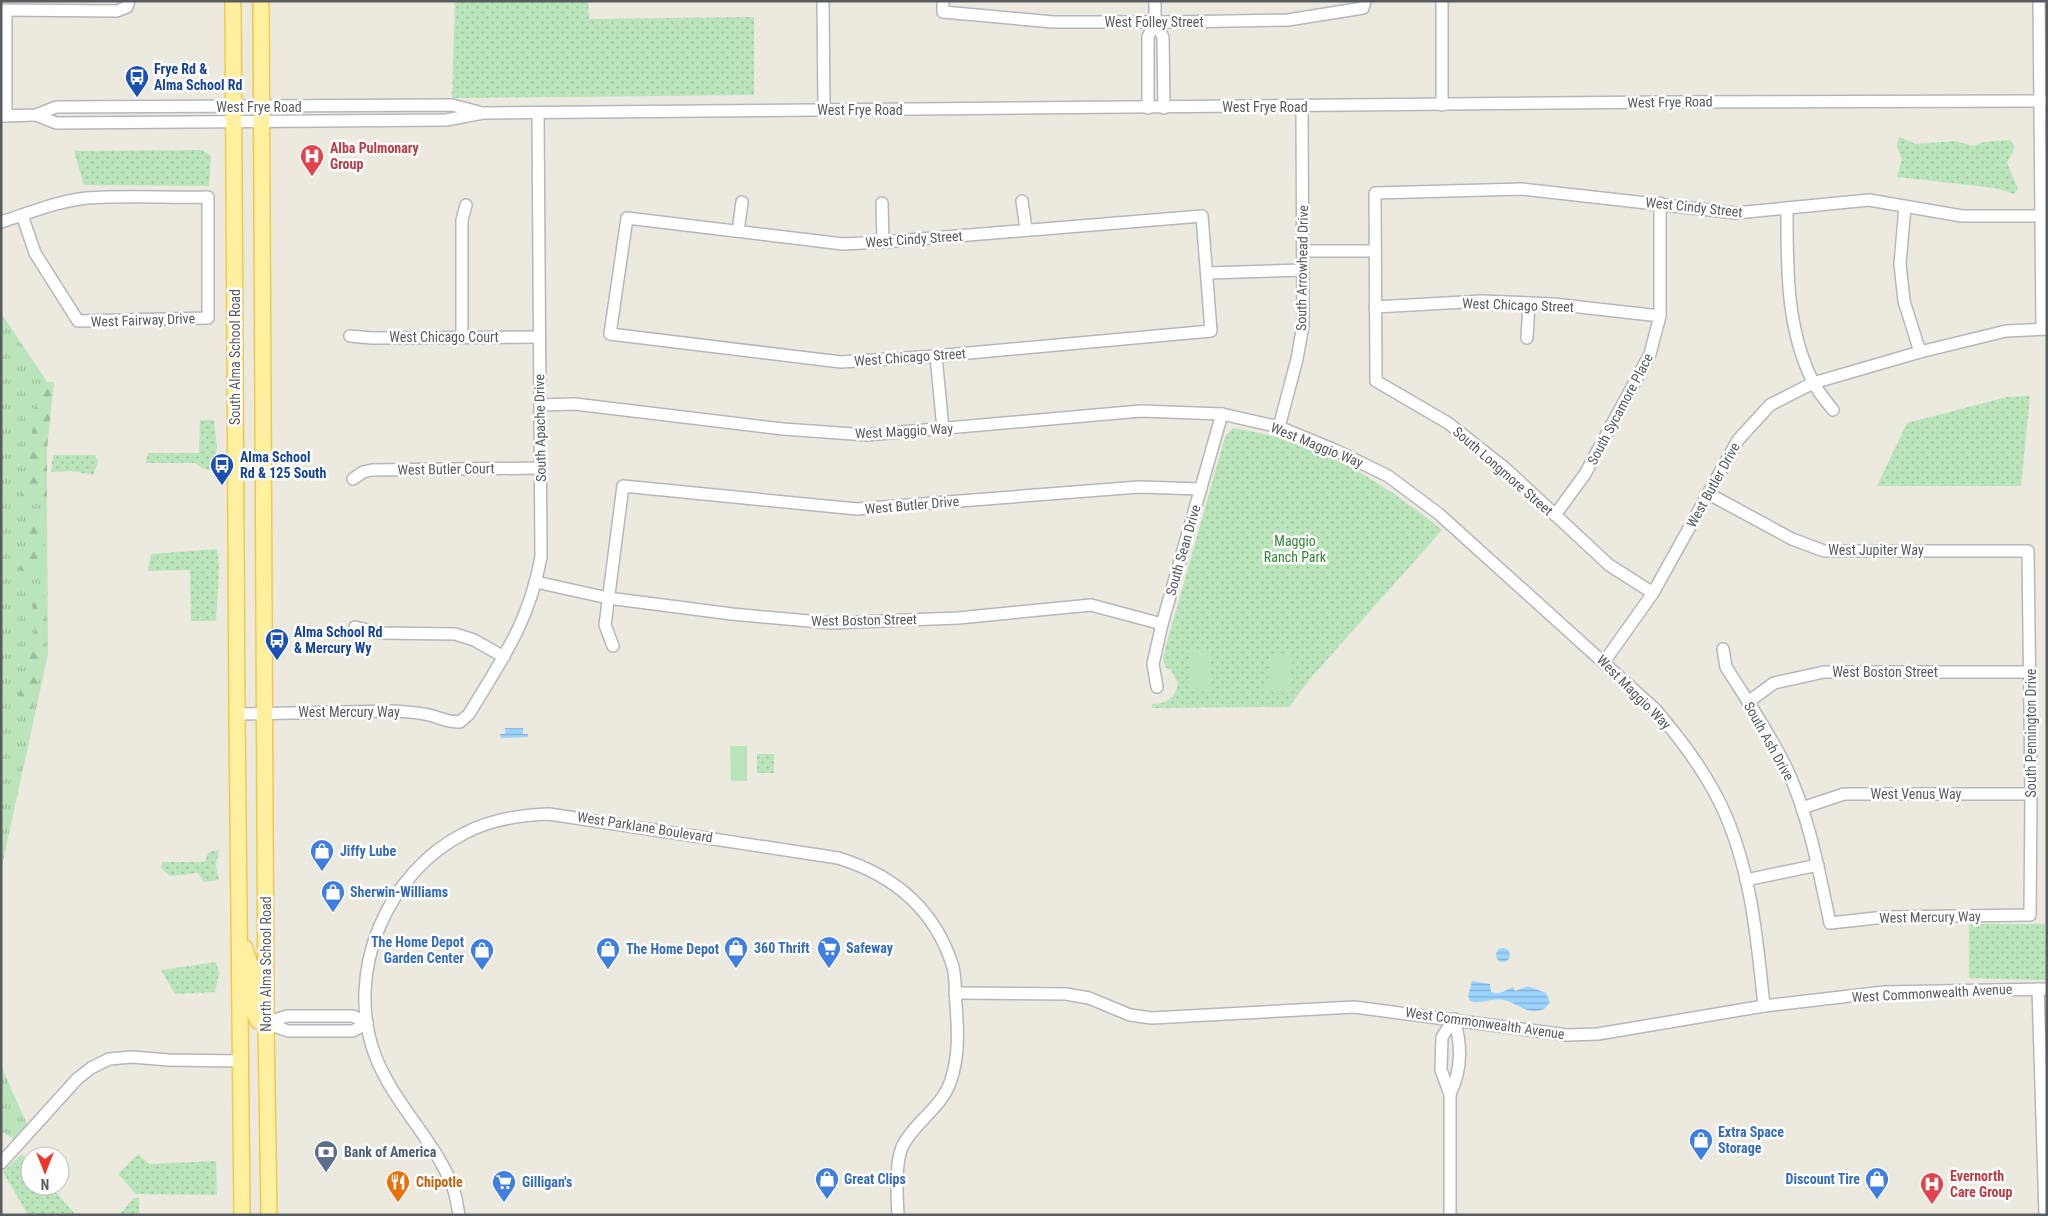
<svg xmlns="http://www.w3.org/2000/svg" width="2048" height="1216" viewBox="0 0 2048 1216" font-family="'Roboto Condensed',sans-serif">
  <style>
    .grass { fill: url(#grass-tufts) }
    .forest { fill: url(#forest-firs) }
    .park { fill: url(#park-dots) }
    .garden { fill: #bae4ba }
    .water { fill: url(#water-rules) }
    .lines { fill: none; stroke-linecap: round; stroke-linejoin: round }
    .minor-casing { stroke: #b5b7bc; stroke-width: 14 }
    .major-casing { stroke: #f3c650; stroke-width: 18 }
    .minor { stroke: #fff; stroke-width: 11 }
    .major { stroke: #fff0a0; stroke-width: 15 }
    .labels { text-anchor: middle; stroke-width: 5; stroke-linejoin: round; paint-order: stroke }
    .street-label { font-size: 14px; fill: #585c60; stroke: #fff }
    .transit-label { font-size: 14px; font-weight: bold; fill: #164399; stroke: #fff; text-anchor: start }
    .health-label { font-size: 14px; font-weight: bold; fill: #be3a42; stroke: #fff; text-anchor: start }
    .park-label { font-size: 14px; fill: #338437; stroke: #fff }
    .shop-label { font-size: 14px; font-weight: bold; fill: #366cbe; stroke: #fff; text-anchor: start }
    .service-label { font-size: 14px; font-weight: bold; fill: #4e5e75; stroke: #fff; text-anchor: start }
    .food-label { font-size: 14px; font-weight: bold; fill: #c56008; stroke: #fff; text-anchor: start }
  </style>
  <defs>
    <pattern id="grass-tufts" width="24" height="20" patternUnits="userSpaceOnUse" patternTransform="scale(1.25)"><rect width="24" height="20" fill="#bae4ba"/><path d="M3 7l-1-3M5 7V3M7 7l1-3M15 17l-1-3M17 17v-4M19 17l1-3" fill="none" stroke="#9abc9b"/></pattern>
    <pattern id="forest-firs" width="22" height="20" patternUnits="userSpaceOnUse" patternTransform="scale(1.25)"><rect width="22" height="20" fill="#bae4ba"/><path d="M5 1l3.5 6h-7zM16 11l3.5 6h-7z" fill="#9abc9b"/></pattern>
    <pattern id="park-dots" width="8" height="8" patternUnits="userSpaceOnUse" patternTransform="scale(1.25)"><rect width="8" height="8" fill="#bae4ba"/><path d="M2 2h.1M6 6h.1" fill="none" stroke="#9abc9b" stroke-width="1.8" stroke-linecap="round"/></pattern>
    <pattern id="water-rules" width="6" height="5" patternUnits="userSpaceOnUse" patternTransform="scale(1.25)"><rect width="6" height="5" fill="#9bd3ff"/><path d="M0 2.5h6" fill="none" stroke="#81aed2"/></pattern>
  </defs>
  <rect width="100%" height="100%" fill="#ece9df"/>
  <g class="grass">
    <polygon points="1,313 46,380 48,654 1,870"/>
    <polygon points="1,1066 31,1133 20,1143 1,1131"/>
  </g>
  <g class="forest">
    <polygon points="40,382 54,382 47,448 47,498 22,496"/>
    <polygon points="22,524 44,527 45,560 41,581 19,569 31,536"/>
    <polygon points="41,590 46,598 46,655 31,712 15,708 35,637 32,594"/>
  </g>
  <g class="park">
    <polygon points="455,1 588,1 589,19 754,17 754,95 452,98"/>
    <polygon points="1899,137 1916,144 1955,141 1973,146 1984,142 2010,140 2015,147 2007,163 2018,189 2014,194 1995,188 1897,177 1902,159 1897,146"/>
    <polygon points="202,150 211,156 209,186 84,185 74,151"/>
    <polygon points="2030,396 2021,486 1877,486 1907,423 2007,397"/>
    <polygon points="200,420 214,420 217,447 213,471 204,469 195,463 146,463 148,453 199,453"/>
    <path d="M 1233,428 C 1318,441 1377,478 1442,530 L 1309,680 L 1289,707 L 1152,708 L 1152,704 C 1168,704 1175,698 1178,683 L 1171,670 L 1165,667 L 1163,657 L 1225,437 Z"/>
    <polygon points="53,455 95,455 98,462 93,475 72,471 51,472"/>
    <polygon points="217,549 219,567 216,621 191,621 190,570 148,571 151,554"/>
    <rect x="757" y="754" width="17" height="19"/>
    <polygon points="219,850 216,866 219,880 204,882 198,873 170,876 161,868 163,862 204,862 209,852"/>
    <polygon points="1969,924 2045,924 2046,980 1969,978"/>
    <polygon points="216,962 219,973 215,992 175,994 161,970"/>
    <polygon points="22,1154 30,1163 30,1186 50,1186 76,1215 28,1215 3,1172"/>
    <polygon points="138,1154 149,1164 216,1161 217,1195 136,1194 118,1174"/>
    <polygon points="134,1198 139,1198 139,1215 119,1215"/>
  </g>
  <g class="garden">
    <polygon points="1190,651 1211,652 1209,689 1188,688"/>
    <polygon points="1271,654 1293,656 1289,693 1266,691"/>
    <polygon points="730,746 747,746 747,781 731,781"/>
  </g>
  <g class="water">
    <polygon points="505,728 523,728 523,734 528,734 528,737 501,738 500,734 505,734"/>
    <circle cx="1503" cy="955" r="7"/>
    <path d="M 1472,981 L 1490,984 L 1491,992 C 1501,995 1506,990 1513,987 L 1515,991 L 1528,986 L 1546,993 L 1550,1002 L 1544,1009 C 1527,1016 1520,1004 1504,1000 C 1492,997 1481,1005 1470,1001 L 1468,996 Z"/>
  </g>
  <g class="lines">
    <g class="minor-casing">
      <g id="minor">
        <polyline points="823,1 824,110"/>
        <polyline points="943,1 943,12 1053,22 1175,22 1288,20 1363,8 1365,1"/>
        <polyline points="1155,1 1155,22 1163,37 1164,108"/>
        <polyline points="1442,1 1442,105"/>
        <polyline points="2039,1 2042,329"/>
        <polyline points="1,10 117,11 127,7 129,1"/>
        <polyline points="6,10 6,116"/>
        <polyline points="1148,108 1148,37 1155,22"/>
        <polyline points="36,115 56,123 446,120 483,113 1661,102 2047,101"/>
        <polyline points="1,116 36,115 56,107 452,105 479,112"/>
        <polyline points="1022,201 1026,229"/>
        <polyline points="882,203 883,242"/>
        <polyline points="1905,207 1900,264 1904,301 1920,352"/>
        <path d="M 1787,209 C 1787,268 1786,328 1813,382 C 1818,392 1826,401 1833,410"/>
        <polygon points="1202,216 1211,331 936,356 841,362 610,334 627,218 843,244 883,242"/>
        <path d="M 1,222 C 29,213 58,201 87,198 C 127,195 168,198 208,197 L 208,318 L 78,321 L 35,253 L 22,215"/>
        <polyline points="738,231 742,202"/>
        <polyline points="1304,251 1375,251"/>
        <polyline points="1208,273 1303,270"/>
        <polyline points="1375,307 1482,301 1553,304 1660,316"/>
        <polyline points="350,336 372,338 539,337"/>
        <polyline points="462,337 462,220 466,205"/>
        <polyline points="1527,338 1529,303"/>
        <polyline points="936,356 943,429"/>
        <path d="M 540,405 L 575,404 L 783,429 L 867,435 L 1141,411 L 1222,414 L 1279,427 L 1335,450 L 1388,476 L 1439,514 L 1656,710 C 1681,740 1704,770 1721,805 C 1751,868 1757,938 1764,1006"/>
        <polyline points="1279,427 1297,359 1303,325 1302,107"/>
        <polyline points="353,479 363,472 372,470 541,468"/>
        <path d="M 1709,494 L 1792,539 L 1824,551 L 2028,551 L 2031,794 L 2030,915 L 1885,917 L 1830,923 C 1819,871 1809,817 1787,769 C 1770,734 1747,700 1726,667 L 1723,649"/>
        <polyline points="1555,515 1585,474 1650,354 1660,316 1660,203"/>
        <polyline points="536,582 608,598 732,614 831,623 958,618 1091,605 1162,624"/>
        <polyline points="1653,593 1609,565 1506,469 1448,423 1376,381 1375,193 1522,189 1736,213 1869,200 1962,216 2040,216"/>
        <polyline points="355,627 379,633 455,634 474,640 504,657"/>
        <polyline points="613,646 605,625 623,486 857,509 1139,487 1201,489"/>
        <polyline points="1604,662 1653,593 1738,440 1770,405 1813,383 1920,352 2006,331 2047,329"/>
        <polyline points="1157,687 1153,664 1162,624 1222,414"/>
        <polyline points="1748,702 1774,683 1824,672 2030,672"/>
        <path d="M 237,714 L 393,711 C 405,712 417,712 429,715 C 442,718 445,722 460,722 L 469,714 C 502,659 529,623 541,557 L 538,113"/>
        <polyline points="1802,808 1844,794 2031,794"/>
        <polyline points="1746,880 1818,865"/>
        <polyline points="2038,989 2045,1215"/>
        <polyline points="955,993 1066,994 1089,998 1130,1015 1152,1018 1354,1007 1567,1035 1598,1034 1764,1006 1884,992 2047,989"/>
        <polyline points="266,1023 287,1016 353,1016 367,1023"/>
        <polyline points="266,1023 288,1031 353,1031 367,1023"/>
        <path d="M 1450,1094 C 1462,1070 1462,1045 1454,1019"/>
        <polyline points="1,1163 77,1079 91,1068 109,1059 132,1057 169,1060 241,1061"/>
        <path d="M 459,1215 C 457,1205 456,1194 452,1185 C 433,1138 393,1103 375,1055 C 344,972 387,872 465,833 C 491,819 521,815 549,814 L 838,858 C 894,875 935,909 953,967 C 956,979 955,993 956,1005 C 958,1030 959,1056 951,1080 C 943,1107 914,1122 902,1147 C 895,1164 897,1196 898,1215"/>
        <polyline points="1450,1215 1450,1094 1441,1070 1442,1037 1454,1019"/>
      </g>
    </g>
    <g class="major-casing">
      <g id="major">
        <polyline points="233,1 237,714 242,1215"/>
        <polyline points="261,1 266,1023 269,1215"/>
        <polyline points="245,948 252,971 254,1012 258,1021 266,1023"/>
      </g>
    </g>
    <use href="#minor" class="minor"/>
    <use href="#major" class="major"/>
  </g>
  <defs>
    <g id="bus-pin" transform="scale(1.25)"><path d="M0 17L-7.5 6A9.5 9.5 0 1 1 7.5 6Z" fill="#1a4fb4" stroke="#fff"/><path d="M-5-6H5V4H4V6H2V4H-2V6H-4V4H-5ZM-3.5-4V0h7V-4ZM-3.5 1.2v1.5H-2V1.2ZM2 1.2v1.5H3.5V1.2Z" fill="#fff"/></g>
    <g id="hospital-pin" transform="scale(1.25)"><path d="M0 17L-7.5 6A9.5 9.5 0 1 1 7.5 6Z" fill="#e0444e" stroke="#fff"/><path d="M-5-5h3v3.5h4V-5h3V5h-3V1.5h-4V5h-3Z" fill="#fff"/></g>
    <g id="shop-pin" transform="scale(1.25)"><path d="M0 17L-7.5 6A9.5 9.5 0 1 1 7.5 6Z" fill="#3f7fe0" stroke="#fff"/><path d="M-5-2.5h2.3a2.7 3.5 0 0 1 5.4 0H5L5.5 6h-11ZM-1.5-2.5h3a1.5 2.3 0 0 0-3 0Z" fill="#fff"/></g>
    <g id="supermarket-pin" transform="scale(1.25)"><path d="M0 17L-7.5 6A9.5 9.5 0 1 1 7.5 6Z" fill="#3f7fe0" stroke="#fff"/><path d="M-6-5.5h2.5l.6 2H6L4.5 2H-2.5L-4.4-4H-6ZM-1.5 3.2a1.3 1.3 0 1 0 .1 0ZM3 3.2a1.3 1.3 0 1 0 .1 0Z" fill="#fff"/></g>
    <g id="bank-pin" transform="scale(1.25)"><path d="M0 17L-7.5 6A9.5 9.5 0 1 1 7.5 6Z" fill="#5c6f8a" stroke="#fff"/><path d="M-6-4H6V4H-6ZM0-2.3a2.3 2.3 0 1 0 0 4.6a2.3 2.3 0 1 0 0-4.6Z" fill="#fff"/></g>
    <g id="restaurant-pin" transform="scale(1.25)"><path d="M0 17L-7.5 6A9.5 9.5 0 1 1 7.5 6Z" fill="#e8710a" stroke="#fff"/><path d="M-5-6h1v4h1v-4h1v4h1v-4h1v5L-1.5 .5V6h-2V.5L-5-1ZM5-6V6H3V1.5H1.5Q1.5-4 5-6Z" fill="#fff"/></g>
  </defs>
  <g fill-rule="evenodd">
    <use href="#bus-pin" x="137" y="77"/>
    <use href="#hospital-pin" x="312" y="156"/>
    <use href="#bus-pin" x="222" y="465"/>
    <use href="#bus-pin" x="277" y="640"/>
    <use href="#shop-pin" x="322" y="851"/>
    <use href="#shop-pin" x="333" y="892"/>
    <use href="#shop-pin" x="736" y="948"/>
    <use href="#supermarket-pin" x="829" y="948"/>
    <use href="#shop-pin" x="608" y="949"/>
    <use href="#shop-pin" x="482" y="950"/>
    <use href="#shop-pin" x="1701" y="1140"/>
    <use href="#bank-pin" x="326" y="1152"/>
    <use href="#shop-pin" x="827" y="1179"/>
    <use href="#shop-pin" x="1877" y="1179"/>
    <use href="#restaurant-pin" x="398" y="1182"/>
    <use href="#supermarket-pin" x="504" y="1182"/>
    <use href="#hospital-pin" x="1932" y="1184"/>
  </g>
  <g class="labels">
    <g class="street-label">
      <text x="1154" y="27">West Folley Street</text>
      <text transform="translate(1670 102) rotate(-1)" y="5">West Frye Road</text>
      <text x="259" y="112">West Frye Road</text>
      <text x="1265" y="112">West Frye Road</text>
      <text x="860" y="115">West Frye Road</text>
      <text transform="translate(1694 207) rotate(6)" y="5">West Cindy Street</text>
      <text transform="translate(914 239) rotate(-4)" y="5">West Cindy Street</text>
      <text transform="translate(1302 268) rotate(-89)" y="5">South Arrowhead Drive</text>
      <text transform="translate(1518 305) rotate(2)" y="5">West Chicago Street</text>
      <text transform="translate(143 320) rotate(-2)" y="5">West Fairway Drive</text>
      <text x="444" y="342">West Chicago Court</text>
      <text transform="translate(235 357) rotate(-90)" y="5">South Alma School Road</text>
      <text transform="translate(910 357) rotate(-4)" y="5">West Chicago Street</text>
      <text transform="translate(1620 409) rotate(-62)" y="5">South Sycamore Place</text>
      <text transform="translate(540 428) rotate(-91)" y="5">South Apache Drive</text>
      <text transform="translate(904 431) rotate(-3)" y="5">West Maggio Way</text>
      <text transform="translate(1317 445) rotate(22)" y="5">West Maggio Way</text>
      <text transform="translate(446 469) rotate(-1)" y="5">West Butler Court</text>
      <text transform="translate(1503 471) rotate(41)" y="5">South Longmore Street</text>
      <text transform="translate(1713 485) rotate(-61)" y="5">West Butler Drive</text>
      <text transform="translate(912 505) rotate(-5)" y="5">West Butler Drive</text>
      <text transform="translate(1183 550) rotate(-74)" y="5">South Sean Drive</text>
      <text x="1876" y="555">West Jupiter Way</text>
      <text transform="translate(864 620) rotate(-1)" y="5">West Boston Street</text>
      <text x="1885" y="677">West Boston Street</text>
      <text transform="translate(1634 692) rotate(45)" y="5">West Maggio Way</text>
      <text x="349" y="717">West Mercury Way</text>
      <text transform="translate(2031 733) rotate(-90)" y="5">South Pennington Drive</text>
      <text transform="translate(1769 741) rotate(61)" y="5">South Ash Drive</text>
      <text x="1916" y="799">West Venus Way</text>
      <text transform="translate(645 827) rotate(9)" y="5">West Parklane Boulevard</text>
      <text transform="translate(1930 917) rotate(-1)" y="5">West Mercury Way</text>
      <text transform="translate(266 964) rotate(-90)" y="5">North Alma School Road</text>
      <text transform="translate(1932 993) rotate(-3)" y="5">West Commonwealth Avenue</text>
      <text transform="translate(1485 1023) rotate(8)" y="5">West Commonwealth Avenue</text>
    </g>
    <g class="transit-label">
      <text x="154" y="74">Frye Rd &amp;<tspan x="154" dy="16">Alma School Rd</tspan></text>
      <text x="240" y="462">Alma School<tspan x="240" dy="16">Rd &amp; 125 South</tspan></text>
      <text x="294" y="637">Alma School Rd<tspan x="294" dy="16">&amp; Mercury Wy</tspan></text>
    </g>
    <g class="health-label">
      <text x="330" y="153">Alba Pulmonary<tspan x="330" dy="16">Group</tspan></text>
      <text x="1950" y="1181">Evernorth<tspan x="1950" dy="16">Care Group</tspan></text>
    </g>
    <g class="park-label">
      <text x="1295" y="546">Maggio<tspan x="1295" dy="16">Ranch Park</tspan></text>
    </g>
    <g class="shop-label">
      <text x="340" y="856">Jiffy Lube</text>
      <text x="350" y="897">Sherwin-Williams</text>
      <text x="464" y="947" text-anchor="end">The Home Depot<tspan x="464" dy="16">Garden Center</tspan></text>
      <text x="754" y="953">360 Thrift</text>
      <text x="846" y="953">Safeway</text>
      <text x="626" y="954">The Home Depot</text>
      <text x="1718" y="1137">Extra Space<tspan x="1718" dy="16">Storage</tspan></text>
      <text x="844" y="1184">Great Clips</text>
      <text x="1860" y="1184" text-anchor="end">Discount Tire</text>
      <text x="522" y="1187">Gilligan's</text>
    </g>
    <g class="service-label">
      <text x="344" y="1157">Bank of America</text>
    </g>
    <g class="food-label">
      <text x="416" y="1187">Chipotle</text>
    </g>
  </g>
  <rect width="2048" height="1216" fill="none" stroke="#585c60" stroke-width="5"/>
  <g transform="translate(45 1171) rotate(180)"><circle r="24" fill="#ffffff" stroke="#bcbebf"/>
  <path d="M0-4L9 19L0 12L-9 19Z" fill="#eb3525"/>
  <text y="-8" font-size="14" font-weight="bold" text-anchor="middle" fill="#585c60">N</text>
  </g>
</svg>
